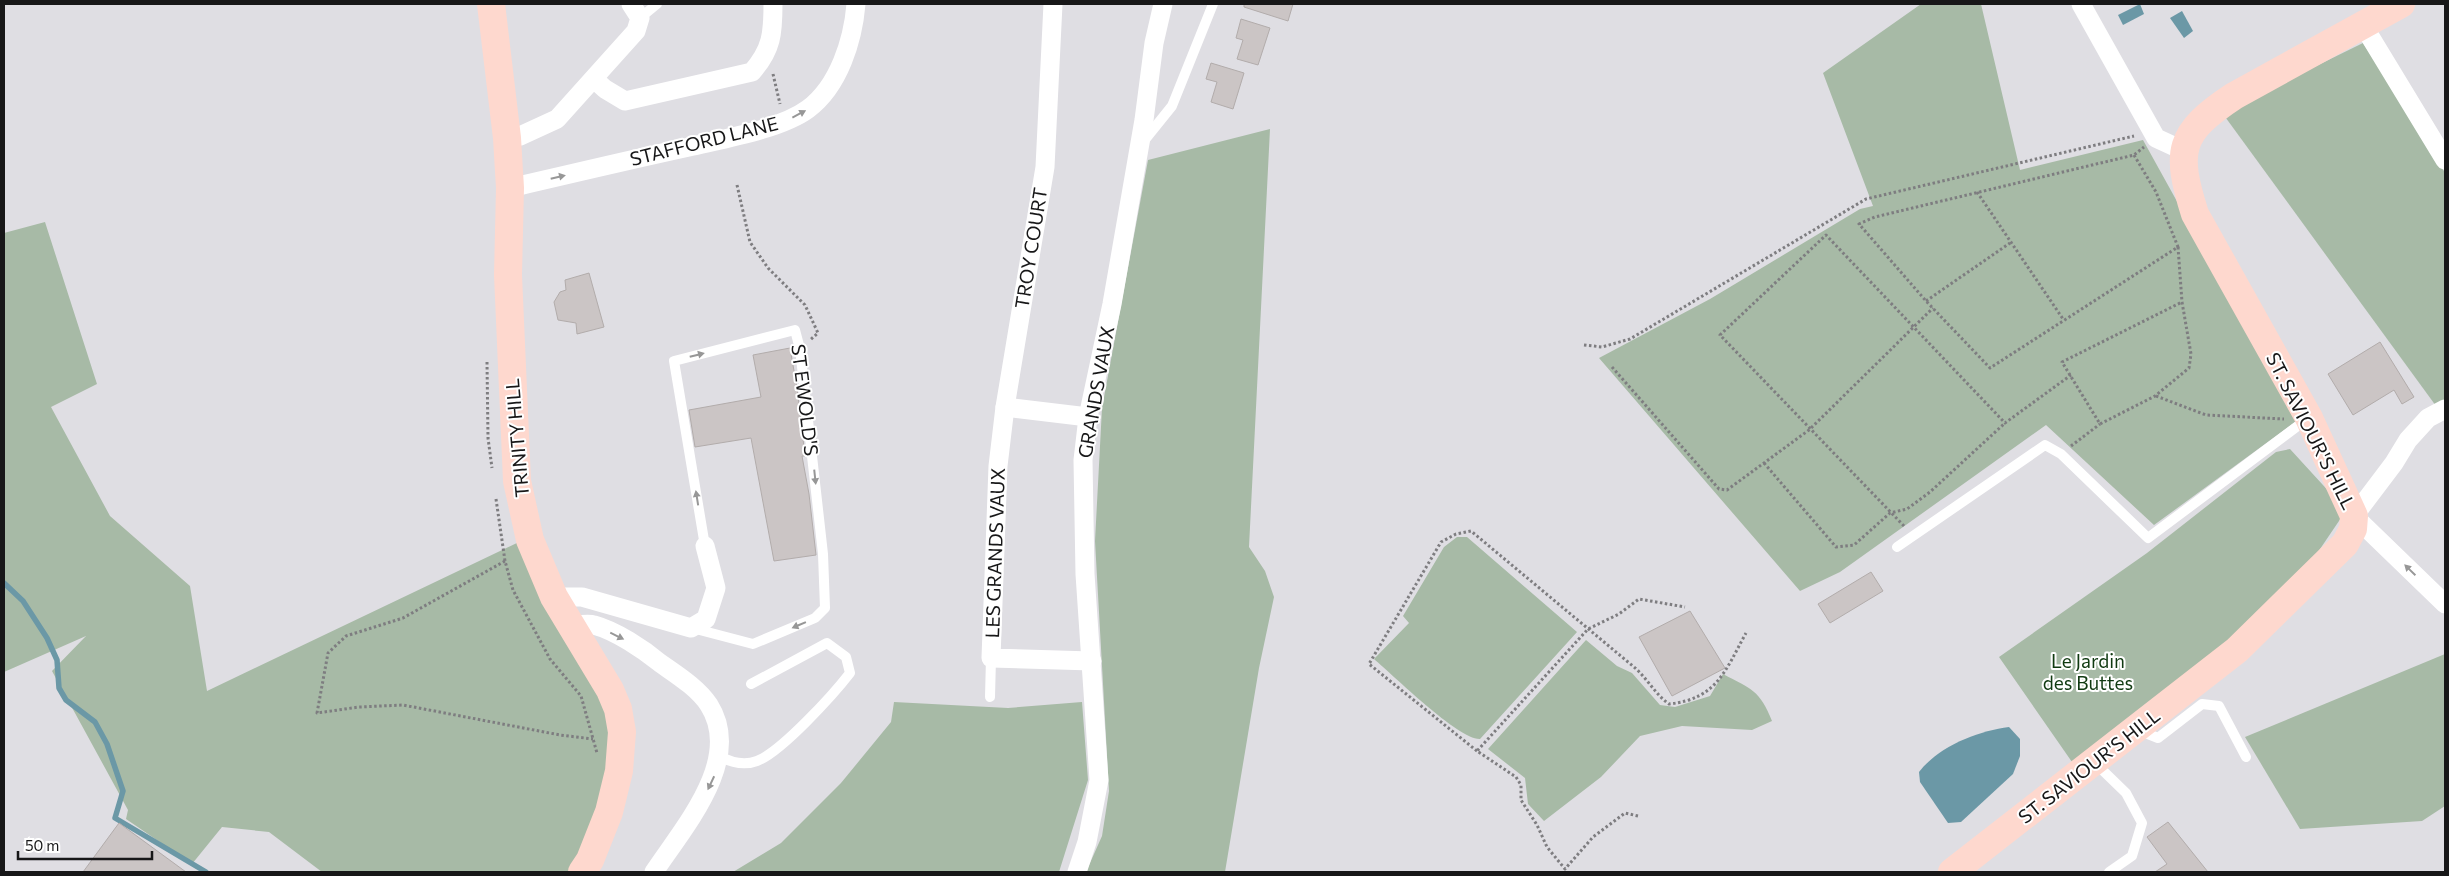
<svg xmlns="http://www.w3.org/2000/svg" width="2449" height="876" viewBox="0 0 2449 876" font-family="Commissioner,sans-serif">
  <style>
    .green { fill: #a7baa6 }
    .water { fill: #6b98a6 }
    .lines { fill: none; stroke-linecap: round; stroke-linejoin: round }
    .stream { stroke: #6b98a6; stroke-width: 5.5 }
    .building { fill: #cbc5c5; stroke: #b2acab }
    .path { stroke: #7e7d80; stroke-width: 3; stroke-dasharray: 2.5 2.5; stroke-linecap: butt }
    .service { stroke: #fff; stroke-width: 10 }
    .minor { stroke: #fff; stroke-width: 19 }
    .primary { stroke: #fed8ce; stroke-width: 28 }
    .oneway { fill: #979797 }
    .labels { text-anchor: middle; stroke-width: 4; stroke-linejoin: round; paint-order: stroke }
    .street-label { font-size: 19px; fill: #171718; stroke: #fff }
    .park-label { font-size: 19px; fill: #103a11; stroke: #fff }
  </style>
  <rect width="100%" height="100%" fill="#dfdee3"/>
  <g class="green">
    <polygon points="1921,4 1981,4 2020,170 2143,140 2298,420 2154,525 2046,425 1840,572 1800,591 1599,358 1710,299 1860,209 1873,206 1823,73"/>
    <polygon points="2363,43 2427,141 2445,173 2445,402 2436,406 2223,114 2243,102"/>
    <polygon points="1270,129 1249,547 1265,571 1274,597 1259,668 1225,872 1086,872 1102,836 1109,791 1095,541 1102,408 1148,160"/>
    <polygon points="45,222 97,384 51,407 110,516 190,586 207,691 519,542 610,708 610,772 572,872 322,872 269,832 222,827 192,864 126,819 128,810 52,671 86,636 4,672 4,233"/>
    <polygon points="2290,449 2333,496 2341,518 2318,552 2210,661 2072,762 1999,657 2147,553 2276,452"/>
    <path d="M 1457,537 L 1467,537 L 1577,632 L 1480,739 C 1459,740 1393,675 1374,659 L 1409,623 L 1403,616 L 1444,547 Z"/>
    <path d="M 1586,640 L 1617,666 L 1632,673 L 1660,705 L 1675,707 L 1710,696 L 1723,674 C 1751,689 1760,690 1772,721 L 1752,730 L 1682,726 L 1640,736 L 1601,777 L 1544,821 L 1528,804 L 1525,778 L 1488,749 Z"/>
    <polygon points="2445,654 2445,806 2422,821 2300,829 2245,737"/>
    <polygon points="894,702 1008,708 1082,702 1088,780 1059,872 733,872 781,843 841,783 891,722"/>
  </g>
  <g class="water">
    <polygon points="2140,4 2144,14 2123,25 2118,15"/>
    <polygon points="2182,11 2193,31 2184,38 2170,18"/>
    <path d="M 2009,727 L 2020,739 L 2020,756 L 2013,774 L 1961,822 L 1948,823 L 1920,782 L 1919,772 C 1939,746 1978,731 2009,727 Z"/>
  </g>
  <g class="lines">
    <polyline class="stream" points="4,583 23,601 47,638 57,660 59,688 66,700 95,722 107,744 123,791 115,818 206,872"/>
  </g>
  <g class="building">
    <polygon points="1244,4 1293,4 1288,21 1244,7"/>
    <polygon points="1241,19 1270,28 1258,65 1237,59 1243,40 1236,38"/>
    <polygon points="1211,63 1244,73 1233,109 1211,102 1217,82 1206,79"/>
    <polygon points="589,273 604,327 577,334 576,323 558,320 554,302 560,292 566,290 565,280"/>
    <polygon points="2380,342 2414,397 2402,404 2394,390 2353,415 2328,374"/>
    <polygon points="790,348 797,388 805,456 802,456 809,494 816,555 774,561 751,438 695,447 689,410 761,397 753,355"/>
    <polygon points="1871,572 1883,591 1830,623 1818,604"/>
    <polygon points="1690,611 1725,668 1672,696 1639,637"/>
    <polygon points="2168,822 2208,872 2155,872 2167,864 2147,837"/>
    <polygon points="119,823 186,872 83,872"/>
  </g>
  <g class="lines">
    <g class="path">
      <polyline points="773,74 780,104"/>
      <polyline points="2134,155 2156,192 2178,247 1990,368 1926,301 1859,224 1875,217 2134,155 2144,147"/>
      <polyline points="737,185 750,242 768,268 805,305 818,333 810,340"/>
      <polyline points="1977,192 2063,319"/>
      <polyline points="2178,247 2182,302"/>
      <polyline points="1926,301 2010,243"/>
      <polygon points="2182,302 2191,354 2189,368 2155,396 2100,424 2062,362"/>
      <polyline points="1584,345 1602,347 1630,339 1866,199 2134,136"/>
      <polyline points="487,362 488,438 492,468"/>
      <polyline points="1612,367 1719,489 1727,490 1809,430 1933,308"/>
      <polyline points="2156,396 2206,415 2284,419"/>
      <polyline points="2071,446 2100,424"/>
      <polyline points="1764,463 1836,547 1854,545 1890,513 1907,509 1930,492 2005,423"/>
      <polyline points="496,499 505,561 513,590 550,659 581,696 597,753"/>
      <polyline points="1904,526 1720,335 1826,235 2005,423 2071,375"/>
      <polyline points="505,561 403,618 346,636 328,653 317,713 359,707 403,705 560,735 593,739"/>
      <path d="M 1477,751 L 1369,664 L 1441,542 L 1456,534 L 1471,531 L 1634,667 C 1647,678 1655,694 1669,704 C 1717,699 1725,671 1746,633"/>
      <polyline points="1638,816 1625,813 1593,837 1565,869 1547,847 1537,825 1521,800 1521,785 1516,777 1477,751 1588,629 1619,614 1639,599 1685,607"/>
    </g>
    <g class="service">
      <polyline points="640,18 657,4"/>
      <polyline points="1143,142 1172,106 1213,4"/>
      <polyline points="1897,547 2045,445 2061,454 2148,538 2307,419"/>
      <polyline points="692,628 753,644 815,618 825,608 823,554 800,349 795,330 674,361 705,546"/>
      <polyline points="990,697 991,658"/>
      <polyline points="2138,730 2158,738 2202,704 2219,706 2246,757"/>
      <path d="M 719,756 C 730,762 744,766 757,761 C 781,752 833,695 850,673 L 846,657 L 827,643 L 751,684"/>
      <polyline points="2094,762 2126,793 2142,823 2132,856 2109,872"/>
    </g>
    <g class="minor">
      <polyline points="1053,4 1045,167 1005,407 1088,417"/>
      <polyline points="2081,4 2156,138 2182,150"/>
      <polyline points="2363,25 2445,160"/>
      <path d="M 594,79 L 605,89 L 625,101 L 752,72 C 772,49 773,33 773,4"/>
      <polyline points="507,138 520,136 557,119 636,31 640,18 631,4"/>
      <path d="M 510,188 C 570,174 629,160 689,147 C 723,139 781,129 808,109 C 839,86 853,40 856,4"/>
      <polyline points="1005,407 998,466 991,658 1092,661"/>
      <polyline points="2445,409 2428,418 2408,440 2394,463 2354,516 2445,604"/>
      <polyline points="554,597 582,597 691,628 706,619 716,588 705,546"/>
      <path d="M 571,626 C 578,625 588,623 594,625 C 616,631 643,649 660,663 C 677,675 698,688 709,705 C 744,760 683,828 654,872"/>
      <polyline points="1077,872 1087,842 1099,780 1085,574 1083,460 1088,417 1112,304 1144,120 1154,43 1163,4"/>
    </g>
    <g class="primary">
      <polyline points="491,4 507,138 510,188 508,275 517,481 530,540 554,597 610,690 618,709 622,732 619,771 609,812 590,860 582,872"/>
      <path d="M 1952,872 L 2237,650 L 2345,544 L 2353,529 L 2354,516 L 2309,418 L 2195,214 C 2175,151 2178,133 2234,96 L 2401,4"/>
    </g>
  </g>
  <defs><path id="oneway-solid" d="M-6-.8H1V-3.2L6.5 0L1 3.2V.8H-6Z" transform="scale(1.25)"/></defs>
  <g class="oneway">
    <use href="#oneway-solid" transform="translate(799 114) rotate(-28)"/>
    <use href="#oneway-solid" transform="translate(558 177) rotate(-13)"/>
    <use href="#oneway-solid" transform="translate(697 355) rotate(-14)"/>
    <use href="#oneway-solid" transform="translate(815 477) rotate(84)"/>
    <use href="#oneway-solid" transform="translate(697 498) rotate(-99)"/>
    <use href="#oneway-solid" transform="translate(2410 570) rotate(-136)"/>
    <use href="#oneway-solid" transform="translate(799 625) rotate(157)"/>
    <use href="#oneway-solid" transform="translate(617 636) rotate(26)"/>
    <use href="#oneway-solid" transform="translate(711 783) rotate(115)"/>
  </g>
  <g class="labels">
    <g class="street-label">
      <text transform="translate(704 141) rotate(-14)" y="7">STAFFORD LANE</text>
      <text transform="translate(1031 248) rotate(-81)" y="7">TROY COURT</text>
      <text transform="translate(1096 392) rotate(-80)" y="7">GRANDS VAUX</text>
      <text transform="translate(805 400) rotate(83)" y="7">ST EWOLD'S</text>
      <text transform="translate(2311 431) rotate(63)" y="7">ST. SAVIOUR'S HILL</text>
      <text transform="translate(517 438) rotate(-95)" y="7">TRINITY HILL</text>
      <text transform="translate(995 553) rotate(-88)" y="7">LES GRANDS VAUX</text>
      <text transform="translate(2089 766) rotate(-38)" y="7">ST. SAVIOUR'S HILL</text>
    </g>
    <g class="park-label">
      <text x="2088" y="668">Le Jardin<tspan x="2088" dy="22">des Buttes</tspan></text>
    </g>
  </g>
  <rect width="2449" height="876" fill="none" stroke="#171718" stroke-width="10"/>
  <path d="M18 851v8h134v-8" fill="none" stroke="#171718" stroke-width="2.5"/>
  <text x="25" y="851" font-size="15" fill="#171718" stroke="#ffffff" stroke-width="4" paint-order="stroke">50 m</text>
</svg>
